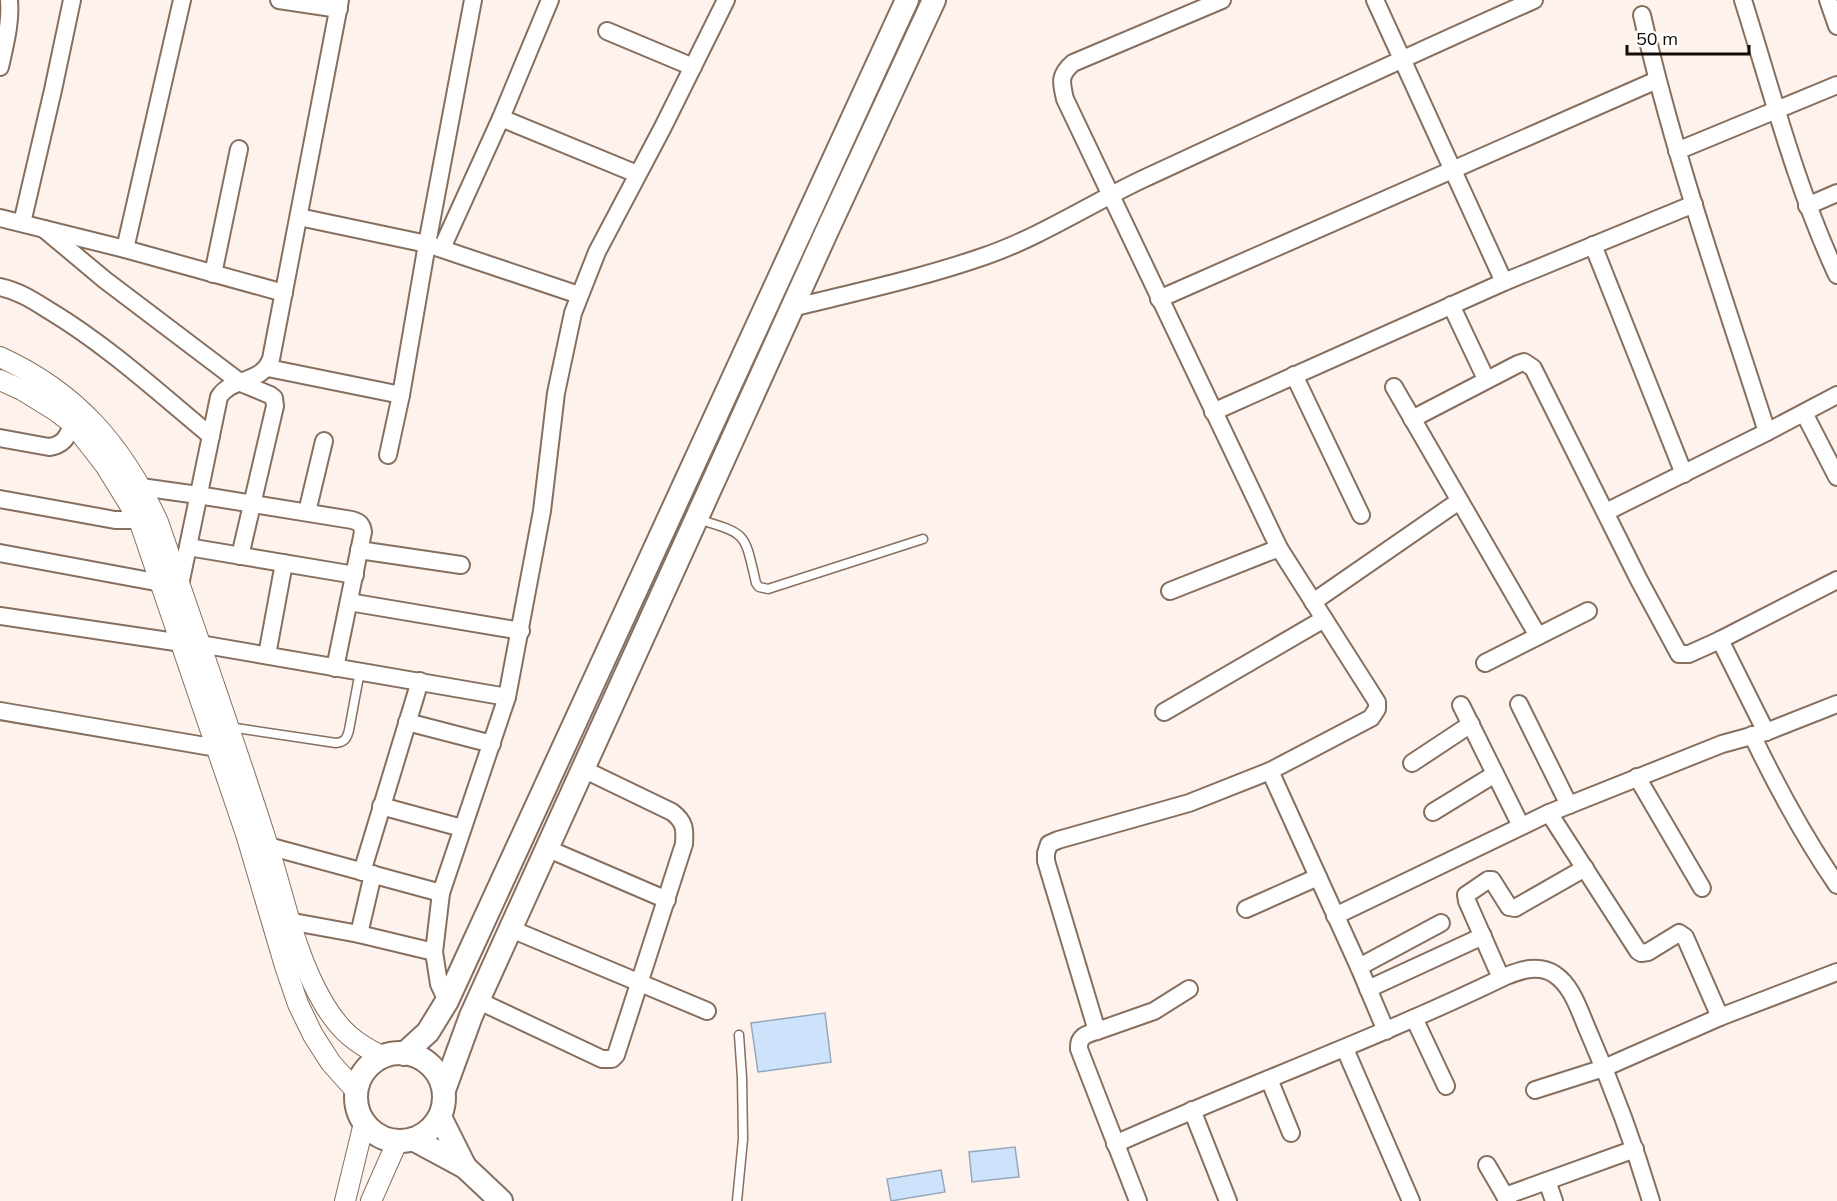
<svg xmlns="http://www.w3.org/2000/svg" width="1837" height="1201" viewBox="0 0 1837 1201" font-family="Mulish,sans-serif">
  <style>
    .building { fill: #cde3fb; stroke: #94a7bd; stroke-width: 1.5 }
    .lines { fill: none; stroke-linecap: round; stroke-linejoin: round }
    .service-casing { stroke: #866f5e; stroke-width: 11 }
    .minor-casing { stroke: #866f5e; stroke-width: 20 }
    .tertiary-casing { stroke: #866f5e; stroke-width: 22 }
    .secondary-casing { stroke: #866f5e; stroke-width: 26 }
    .service { stroke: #fff; stroke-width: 8 }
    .minor { stroke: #fff; stroke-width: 16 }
    .tertiary { stroke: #fff; stroke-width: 20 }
    .secondary { stroke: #fff; stroke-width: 22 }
  </style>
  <rect width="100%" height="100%" fill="#fef3ec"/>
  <g class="building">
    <polygon points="825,1013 831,1062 758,1072 751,1023"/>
    <polygon points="1015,1147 1019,1177 972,1182 969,1152"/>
    <polygon points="941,1170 945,1192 891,1201 887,1179"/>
  </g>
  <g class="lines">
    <g class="service-casing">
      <g id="service">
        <path d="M 697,519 C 748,534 744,532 756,583 L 759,587 L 768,589 L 923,539"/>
        <path d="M 229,727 L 336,743 C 345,742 347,738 349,730 L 360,671"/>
        <polyline points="737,1201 743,1139 742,1078 739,1035"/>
      </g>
    </g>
    <g class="minor-casing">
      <g id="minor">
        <polyline points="279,0 339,9"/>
        <path d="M 1222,0 L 1073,63 C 1059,75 1061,82 1065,99 L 1279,548 L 1377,702 L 1377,709 L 1371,718 L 1270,771 L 1359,967 L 1386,1031"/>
        <polyline points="1375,0 1504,282"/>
        <path d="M 1743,0 C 1772,92 1796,187 1837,275"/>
        <polyline points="1828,0 1837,26"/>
        <path d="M 1642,15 C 1674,157 1723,294 1767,432"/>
        <polyline points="607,31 693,67"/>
        <path d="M 0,67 C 5,44 11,23 9,0"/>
        <polyline points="501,118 637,174"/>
        <polyline points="1677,151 1837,85"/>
        <polyline points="1807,206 1837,193"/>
        <polyline points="299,217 427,244 579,295"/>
        <polyline points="0,218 125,249 284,293"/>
        <polyline points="22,223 53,90 72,0"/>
        <polyline points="44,229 105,280 241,383 270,395 274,398 275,406 240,556"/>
        <polyline points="1593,245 1684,474"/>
        <polyline points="442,248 501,118 550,0"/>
        <polyline points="125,249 182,0"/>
        <polyline points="213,274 239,149"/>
        <path d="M 0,287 C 19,291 34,301 50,311 C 108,346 159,393 211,436"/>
        <polyline points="1159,299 1657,80"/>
        <polyline points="1451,305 1486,379"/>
        <path d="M 792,308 C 856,292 922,278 985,256 C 1040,237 1090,204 1143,179 C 1273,119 1403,58 1534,0"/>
        <polyline points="268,368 401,395"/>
        <polyline points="1294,375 1361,515"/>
        <polyline points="1394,387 1538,636"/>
        <polyline points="1213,412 1504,282 1694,204"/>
        <polyline points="1804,413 1837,477"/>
        <polyline points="1412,419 1518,364 1524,362 1533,368 1639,580 1679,654 1689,654 1720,640 1837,580"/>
        <path d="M 0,438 L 49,447 C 64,445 67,437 73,424"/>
        <polyline points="388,455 401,395 427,244 473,0"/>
        <path d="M 141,487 L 198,495 L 352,520 C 359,522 362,524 363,532 L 335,668"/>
        <polyline points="0,499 115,520 139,520 149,517"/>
        <polyline points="307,512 324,441"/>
        <polyline points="1606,512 1767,432 1837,395"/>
        <polyline points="188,547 355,575"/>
        <polyline points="359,550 461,565"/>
        <polyline points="0,553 161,583"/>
        <path d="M 180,585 L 219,397 C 231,377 262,384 271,359 L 340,0"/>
        <polyline points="1170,591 1279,548"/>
        <polyline points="349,602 521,631"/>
        <polyline points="1313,602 1459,501"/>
        <polyline points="0,616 182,643"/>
        <polyline points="1720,640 1766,732"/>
        <polyline points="200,644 507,697"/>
        <polyline points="267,655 284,563"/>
        <polyline points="1485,663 1588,611"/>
        <polyline points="1519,704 1569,805"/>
        <polyline points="1461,705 1521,826"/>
        <polyline points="0,711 217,748"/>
        <polyline points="1164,712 1324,619"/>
        <polyline points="407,722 492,744"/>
        <path d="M 1752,735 C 1777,787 1804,837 1837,885"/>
        <polyline points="1412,763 1471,724"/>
        <polyline points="1637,777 1702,888"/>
        <polyline points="381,806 462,828"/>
        <polyline points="1433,812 1495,774"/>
        <polyline points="1549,813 1638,951 1641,953 1648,952 1679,933 1685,937 1720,1017"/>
        <polyline points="268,846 441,893"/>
        <polyline points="546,848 667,900"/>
        <polyline points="362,872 420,681"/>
        <polyline points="1246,909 1318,877"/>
        <polyline points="1335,916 1549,813 1722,744 1766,732 1837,704"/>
        <polyline points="288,921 359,934 434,952"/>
        <polyline points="511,929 707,1011"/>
        <polyline points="359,934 373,874"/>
        <polyline points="1359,967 1441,923"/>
        <polyline points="1501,978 1467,901 1466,895 1488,880 1492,880 1509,907 1515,908 1585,868"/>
        <polyline points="1368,989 1483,936"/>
        <polyline points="447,1001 439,984 434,952 441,893 507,697 542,511 556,393 573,313 597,252 663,127 726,0"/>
        <path d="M 479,1001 L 602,1059 L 612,1059 L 616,1055 L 684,844 C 685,829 685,822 672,812 L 583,769"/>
        <polyline points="1414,1018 1446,1086"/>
        <polyline points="1097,1031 1154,1011 1189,989"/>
        <polyline points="1345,1049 1411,1201"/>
        <polyline points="1269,1079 1291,1133"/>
        <polyline points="1535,1090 1604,1068 1720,1017 1837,972"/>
        <polyline points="1192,1110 1228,1201"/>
        <path d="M 1115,1144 C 1245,1086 1378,1038 1506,976 C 1521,970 1539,964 1554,974 C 1573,986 1580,1013 1589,1033 C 1613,1088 1634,1144 1651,1201"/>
        <polyline points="1487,1165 1508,1201"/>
        <polyline points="1547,1181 1554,1201"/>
        <polyline points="1505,1196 1635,1149"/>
        <path d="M 1138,1201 L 1079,1049 C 1078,1036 1087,1034 1097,1031 L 1046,861 L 1046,853 L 1049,844 L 1058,840 L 1189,803 L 1270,771"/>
      </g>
    </g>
    <g class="tertiary-casing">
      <g id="tertiary">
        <path d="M 0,357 C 77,392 123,446 158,522 C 194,627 231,731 265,837 C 284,893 293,952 324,1004 C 340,1031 356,1044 384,1057"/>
        <polyline points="0,380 22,390 56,411 73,424 105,465 139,520 246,834 285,966 298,1004 313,1035 331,1063 357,1092"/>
        <polyline points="345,1201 364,1123"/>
        <polyline points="371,1201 398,1140"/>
      </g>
    </g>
    <g class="secondary-casing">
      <g id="secondary">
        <circle cx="400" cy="1097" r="44"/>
        <polyline points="404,1054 428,1032 447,1001 907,0"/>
        <polyline points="444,1090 471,1016 826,233 934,0"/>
        <polyline points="440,1117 465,1167"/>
        <polyline points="413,1139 465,1167 501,1201"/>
      </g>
    </g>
    <use href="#service" class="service"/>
    <use href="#minor" class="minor"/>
    <use href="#tertiary" class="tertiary"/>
    <use href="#secondary" class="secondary"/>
  </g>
  <path d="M1627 45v9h122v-9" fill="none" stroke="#130b06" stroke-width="3"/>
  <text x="1636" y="45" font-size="18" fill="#130b06" stroke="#ffffff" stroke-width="4.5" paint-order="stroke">50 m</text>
</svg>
